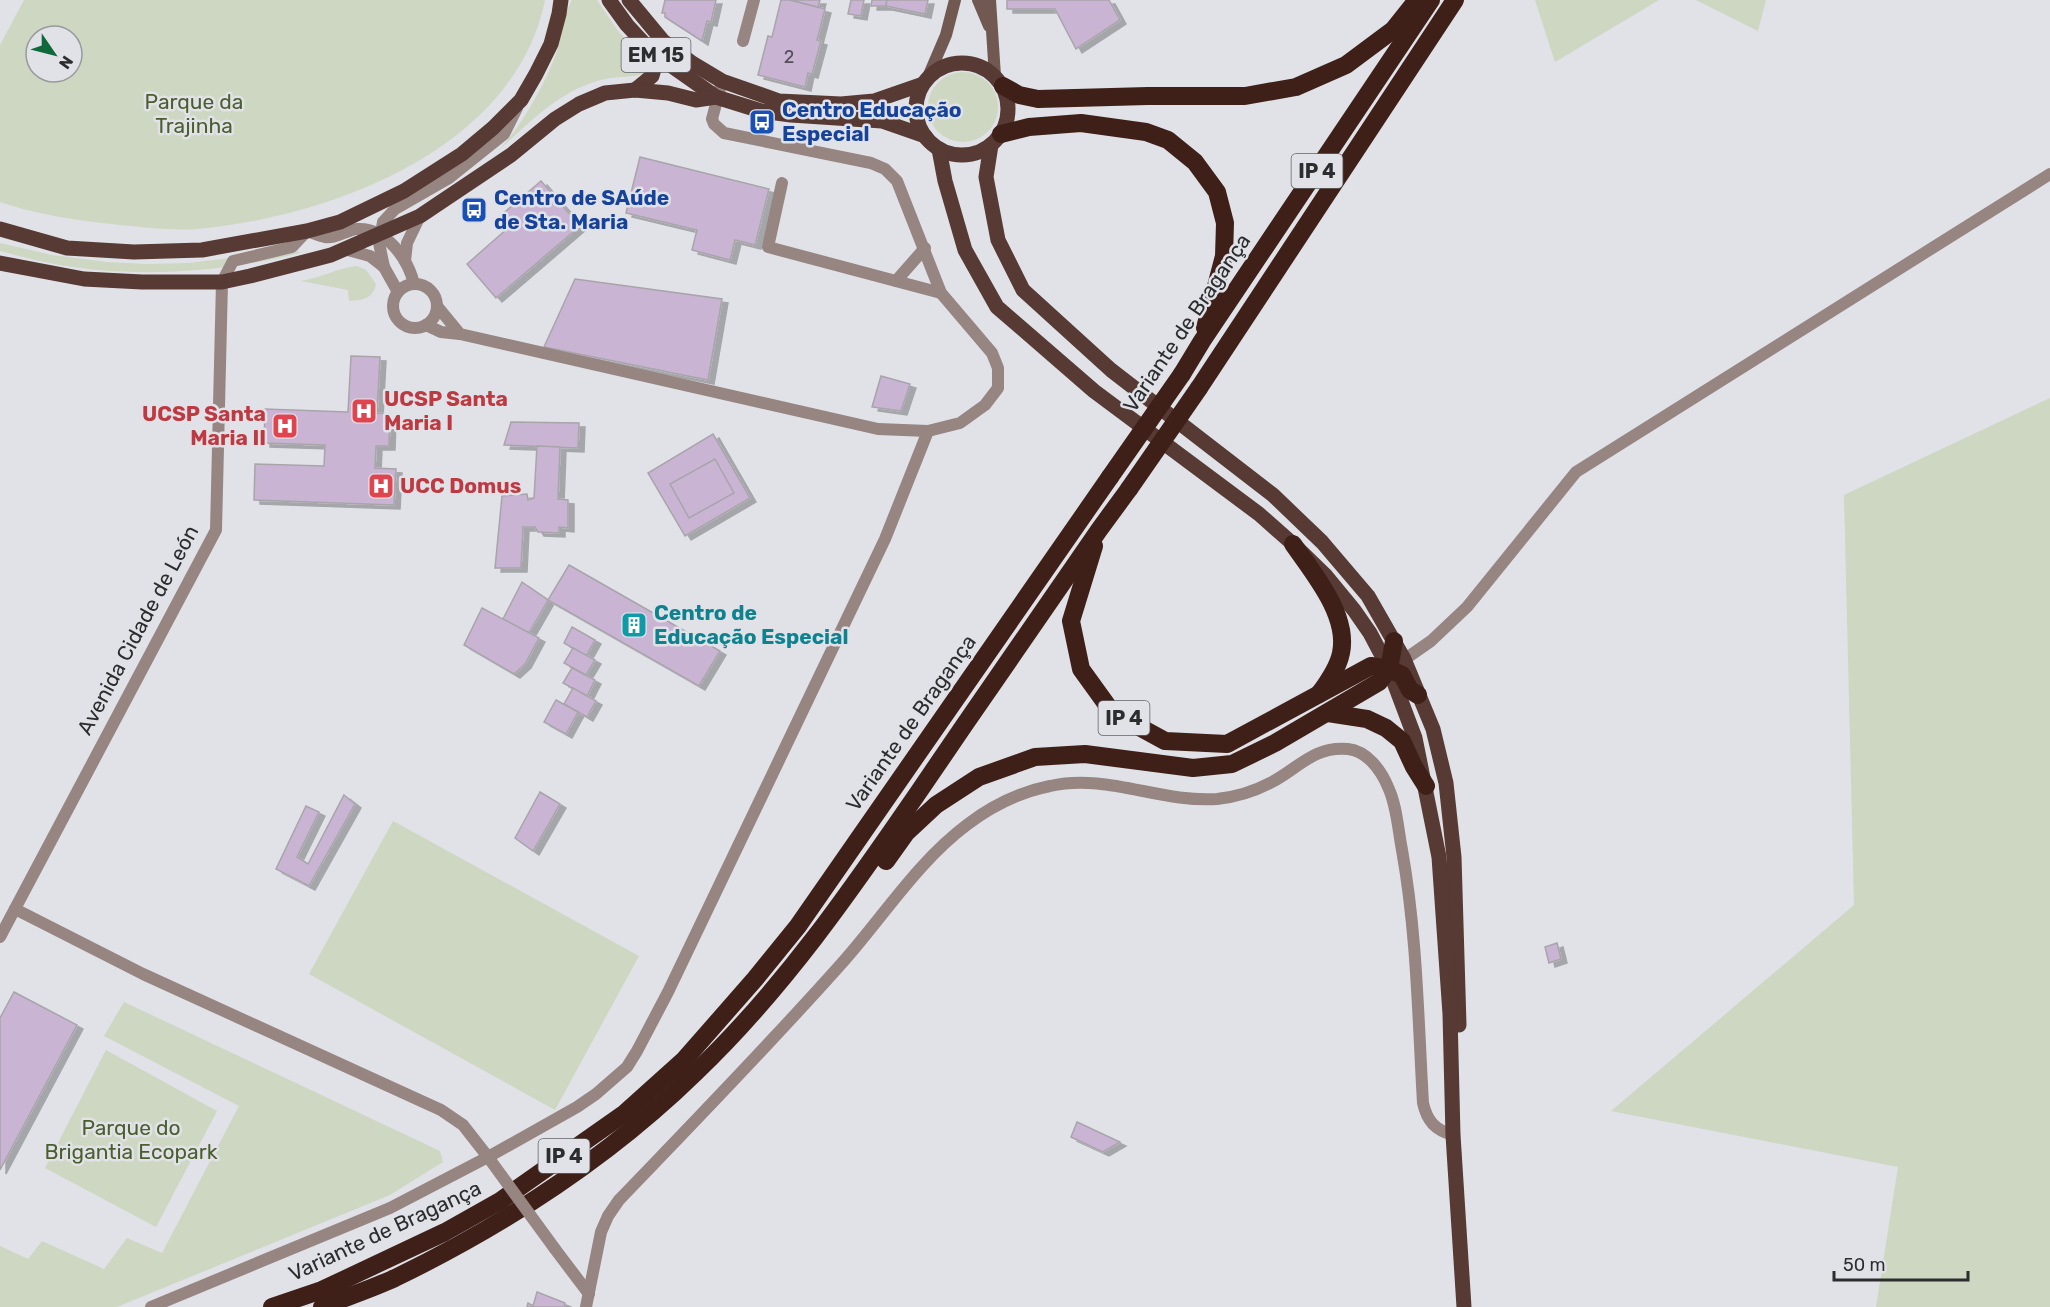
<svg xmlns="http://www.w3.org/2000/svg" width="2050" height="1307" viewBox="0 0 2050 1307" font-family="Rubik,sans-serif">
  <style>
    .green { fill: #cdd7c1; fill-rule: evenodd }
    .building { fill: #cab4d4; stroke: #a8a5aa; stroke-width: 1.5; filter: url(#shadow) }
    .lines { fill: none; stroke-linecap: round; stroke-linejoin: round }
    .street { stroke: #968580; stroke-width: 12 }
    .secondary { stroke: #715952; stroke-width: 12 }
    .primary { stroke: #563a33; stroke-width: 15 }
    .highway { stroke: #3f2019; stroke-width: 18 }
    .street-bridge { stroke: #968580; stroke-width: 12 }
    .highway-bridge { stroke: #3f2019; stroke-width: 18 }
    .labels { text-anchor: middle; stroke-width: 5; stroke-linejoin: round; paint-order: stroke }
    .number-label { font-size: 18px; fill: #544f58 }
    .shield { fill: #e0e2e8; stroke: #626366; stroke-width: 1.5 }
    .shield-label { font-size: 20px; font-weight: bold; fill: #2c2d2f }
    .park-label { font-size: 21px; fill: #4b5f2d; stroke: #e0e2e8 }
    .transit-label { font-size: 21px; font-weight: bold; fill: #164399; stroke: #e0e2e8; text-anchor: start }
    .street-label { font-size: 21px; fill: #2c2d2f; stroke: #e0e2e8 }
    .health-label { font-size: 21px; font-weight: bold; fill: #be3a42; stroke: #e0e2e8; text-anchor: start }
    .culture-label { font-size: 21px; font-weight: bold; fill: #0d838f; stroke: #e0e2e8; text-anchor: start }
  </style>
  <defs>
    <filter id="shadow"><feDropShadow dx="6" dy="4" stdDeviation="0" flood-color="#0004"/></filter>
  </defs>
  <rect width="100%" height="100%" fill="#e0e2e8"/>
  <g class="green">
    <path d="M 24,0 L 545,0 C 515,149 331,217 197,229 C 171,231 145,227 120,225 C 77,220 42,216 0,202 L 0,45 ZM 36,36 L 72,36 L 72,72 L 36,72 Z"/>
    <path d="M 572,0 L 597,0 L 618,31 L 650,63 L 647,73 C 631,78 613,76 597,81 C 557,93 529,123 499,150 C 521,127 545,84 556,54 C 562,37 563,15 572,0 Z"/>
    <polygon points="1535,0 1659,0 1555,62"/>
    <polygon points="1696,0 1766,0 1758,31"/>
    <circle cx="963" cy="107" r="35"/>
    <path d="M 0,243 L 52,255 L 107,262 L 145,264 L 189,263 L 262,254 L 279,256 L 299,251 L 300,253 C 219,273 132,279 49,263 C 33,260 16,255 0,251 Z"/>
    <path d="M 357,266 L 366,270 L 376,284 C 373,299 363,300 349,301 L 348,290 L 301,281 C 320,278 338,268 357,266 Z"/>
    <polygon points="2050,398 2050,1307 1876,1307 1898,1167 1611,1111 1854,905 1844,495"/>
    <polygon points="393,821 639,956 555,1110 309,974"/>
    <polygon points="124,1002 440,1151 443,1162 390,1195 117,1307 0,1307 0,1246 28,1259 42,1241 104,1269 127,1238 162,1253 239,1106 104,1036"/>
    <polygon points="106,1050 217,1111 156,1227 45,1168"/>
  </g>
  <g class="building">
    <polygon points="665,0 716,0 711,22 707,21 702,41 665,17 665,13 662,13"/>
    <polygon points="781,0 790,0 825,9 817,40 821,41 812,74 808,73 805,87 758,75 768,36 772,37"/>
    <polygon points="790,0 820,0 818,7"/>
    <polygon points="851,0 864,0 861,16 848,14"/>
    <polygon points="872,0 887,0 886,6 871,6"/>
    <polygon points="887,0 928,0 925,14 886,6"/>
    <polygon points="1007,0 1109,0 1120,20 1076,49 1055,9 1007,9"/>
    <polygon points="640,157 769,189 755,245 735,240 730,260 692,250 697,230 626,213"/>
    <polygon points="541,181 580,226 496,298 467,264 508,228 499,217"/>
    <polygon points="575,279 722,299 708,380 544,347"/>
    <polygon points="351,356 380,357 377,413 390,414 389,446 376,446 375,468 396,469 394,505 254,500 255,464 324,466 325,445 264,443 265,409 348,412"/>
    <polygon points="881,376 910,384 901,411 872,407"/>
    <polygon points="511,422 579,423 578,448 504,445"/>
    <polygon points="713,434 750,498 685,536 648,473"/>
    <polygon points="537,446 560,447 558,499 568,500 568,528 559,527 559,533 538,532 535,527 523,527 521,568 495,568 502,496 527,494 528,500 534,498"/>
    <polygon points="715,459 734,493 689,518 670,484"/>
    <polygon points="569,565 720,651 699,686 548,600"/>
    <polygon points="522,582 548,600 529,633 503,619"/>
    <polygon points="482,608 539,638 525,664 514,674 464,645"/>
    <polygon points="572,627 595,640 586,656 564,643"/>
    <polygon points="573,648 595,660 586,675 564,663"/>
    <polygon points="572,668 595,680 587,696 563,683"/>
    <polygon points="573,688 596,701 587,717 564,704"/>
    <polygon points="556,700 578,712 566,734 544,722"/>
    <polygon points="540,792 560,804 533,851 515,838"/>
    <polygon points="344,795 355,804 309,886 276,869 306,806 319,812 297,857 308,864"/>
    <polygon points="1557,943 1561,959 1549,963 1545,947"/>
    <polygon points="14,992 77,1025 0,1170 0,1018"/>
    <polygon points="1077,1122 1120,1142 1103,1152 1071,1137"/>
    <polygon points="537,1292 565,1303 564,1307 527,1307 528,1303 533,1306"/>
  </g>
  <g class="lines">
    <g class="street">
      <polyline points="743,41 754,0"/>
      <polyline points="782,183 768,247 941,293"/>
      <polyline points="344,249 370,256 384,267"/>
      <polyline points="405,261 407,243 420,216"/>
      <polyline points="896,281 925,248"/>
      <circle cx="415" cy="306" r="22"/>
      <polyline points="398,292 384,267 379,243 383,222 395,209 449,178 504,134 517,108"/>
      <polyline points="437,306 460,334 878,429 928,431 960,423 985,405 998,388 998,368 992,353 941,293 897,181 885,169 871,163 724,133 714,124 712,119 722,81"/>
      <polyline points="426,325 441,332 460,334"/>
      <polyline points="1398,664 1431,641 1467,607 1576,472 2050,174"/>
      <polyline points="15,909 143,974 441,1110 463,1125 488,1157"/>
      <path d="M 0,937 L 216,530 L 222,282 L 233,261 L 292,247 L 307,231 C 313,233 319,236 325,237 C 335,239 347,230 357,229 C 386,227 408,259 414,284"/>
      <polyline points="555,1249 589,1294"/>
      <polyline points="151,1307 390,1208 488,1157 577,1107 596,1094 627,1067 637,1051 668,992 885,539 928,431"/>
      <path d="M 586,1307 L 601,1232 L 608,1216 L 619,1200 C 694,1122 770,1044 842,963 C 883,917 918,861 968,824 C 993,805 1020,792 1050,786 C 1107,773 1160,803 1217,799 C 1236,797 1255,791 1272,782 C 1300,767 1314,746 1348,749 C 1367,751 1381,770 1388,787 C 1397,806 1398,830 1402,850 C 1417,934 1418,1018 1423,1103 C 1427,1121 1435,1130 1453,1135"/>
    </g>
    <g class="secondary">
      <polyline points="978,0 989,26"/>
      <polyline points="990,0 995,76"/>
      <polyline points="928,77 946,35 955,0"/>
    </g>
    <g class="primary">
      <polyline points="609,0 627,25 652,52 716,97 761,111 791,115 882,121 925,136"/>
      <polyline points="629,0 663,41 692,63 722,81 779,101 841,104 874,101 923,84"/>
      <circle cx="962" cy="109" r="46"/>
      <polyline points="635,90 652,76 660,48"/>
      <polyline points="991,145 986,177 998,240 1023,290 1111,370 1273,495 1322,542 1368,596 1404,659 1433,729 1446,783 1454,857 1459,1025"/>
      <polyline points="939,149 945,181 965,250 997,307 1094,391 1259,514 1293,544 1326,576 1354,610 1370,633 1389,669 1415,738 1439,857 1450,1014 1453,1135 1464,1307"/>
      <polyline points="0,229 67,248 134,252 202,250 307,231 340,222 404,191 462,154 493,128 521,100 536,74 551,44 559,14 561,0"/>
      <polyline points="0,263 84,279 142,282 222,282 250,276 331,255 420,216 511,155 555,119 579,104 605,93 635,90 668,93 696,100 716,97"/>
    </g>
    <g class="highway">
      <polyline points="1003,86 1019,95 1038,99 1148,96 1245,96 1296,87 1346,65 1393,30 1417,0"/>
      <polyline points="1001,134 1029,127 1081,123 1146,132 1168,140 1195,162 1217,192 1225,223 1224,256 1205,328"/>
      <polyline points="1182,374 1202,341 1431,0"/>
      <polyline points="1199,388 1455,0"/>
      <path d="M 1293,544 C 1313,573 1349,615 1341,653 C 1338,668 1328,682 1319,694"/>
      <polyline points="1094,546 1071,621 1081,669 1112,712 1165,741 1227,744 1371,666 1389,669 1402,675 1410,690 1418,695"/>
      <polyline points="1328,713 1367,719 1386,728 1402,741 1414,767 1426,786"/>
      <polyline points="886,861 906,833 936,805 979,777 1035,757 1085,754 1193,768 1232,764 1275,743 1379,682 1389,669 1394,641"/>
      <polyline points="272,1307 322,1290 445,1232 500,1201 625,1113 684,1060 755,979 798,926 1110,477"/>
      <path d="M 322,1307 C 346,1297 371,1289 395,1278 C 504,1225 609,1157 696,1072 C 783,989 852,889 920,790 C 979,703 1039,617 1099,530 L 1129,489"/>
    </g>
    <polyline class="street-bridge" points="488,1157 555,1249"/>
    <g class="highway-bridge">
      <polyline points="1110,477 1182,374"/>
      <polyline points="1129,489 1199,388"/>
    </g>
  </g>
  <defs>
    <g id="bus-square" transform="scale(1.35)"><rect x="-9" y="-9" width="18" height="18" rx="4" fill="#1a4fb4" stroke="#e0e2e8"/><path d="M-5-6H5V4H4V6H2V4H-2V6H-4V4H-5ZM-3.5-4V0h7V-4ZM-3.5 1.2v1.5H-2V1.2ZM2 1.2v1.5H3.5V1.2Z" fill="#fff"/></g>
    <g id="hospital-square" transform="scale(1.35)"><rect x="-9" y="-9" width="18" height="18" rx="4" fill="#e0444e" stroke="#e0e2e8"/><path d="M-5-5h3v3.5h4V-5h3V5h-3V1.5h-4V5h-3Z" fill="#fff"/></g>
    <g id="building-square" transform="scale(1.35)"><rect x="-9" y="-9" width="18" height="18" rx="4" fill="#0f9aa8" stroke="#e0e2e8"/><path d="M-4-6H4V6H1V3H-1V6H-4ZM-2.5-4.3h1.7v1.8h-1.7ZM.8-4.3h1.7v1.8H.8ZM-2.5-1h1.7V.8h-1.7ZM.8-1h1.7V.8H.8Z" fill="#fff"/></g>
  </defs>
  <g fill-rule="evenodd">
    <use href="#bus-square" x="762" y="122"/>
    <use href="#bus-square" x="474" y="210"/>
    <use href="#hospital-square" x="364" y="411"/>
    <use href="#hospital-square" x="285" y="426"/>
    <use href="#hospital-square" x="381" y="486"/>
    <use href="#building-square" x="634" y="625"/>
  </g>
  <g class="labels">
    <g class="number-label">
      <text x="789" y="63">2</text>
    </g>
    <g class="shield">
      <rect x="621.5" y="38" width="69" height="34" rx="4.5"/>
      <rect x="1291.5" y="154" width="51" height="34" rx="4.5"/>
      <rect x="1098.5" y="701" width="51" height="34" rx="4.5"/>
      <rect x="538.5" y="1139" width="51" height="34" rx="4.5"/>
    </g>
    <g class="shield-label">
      <text x="656" y="62">EM 15</text>
      <text x="1317" y="178">IP 4</text>
      <text x="1124" y="725">IP 4</text>
      <text x="564" y="1163">IP 4</text>
    </g>
    <g class="park-label">
      <text x="194" y="109">Parque da<tspan x="194" dy="24">Trajinha</tspan></text>
      <text x="131" y="1135">Parque do<tspan x="131" dy="24">Brigantia Ecopark</tspan></text>
    </g>
    <g class="transit-label">
      <text x="782" y="117">Centro Educação<tspan x="782" dy="24">Especial</tspan></text>
      <text x="494" y="205">Centro de SAúde<tspan x="494" dy="24">de Sta. Maria</tspan></text>
    </g>
    <g class="street-label">
      <text transform="translate(1187 323) rotate(-56)" y="7">Variante de Bragança</text>
      <text transform="translate(138 630) rotate(-62)" y="7">Avenida Cidade de León</text>
      <text transform="translate(911 723) rotate(-55)" y="7">Variante de Bragança</text>
      <text transform="translate(385 1231) rotate(-25)" y="7">Variante de Bragança</text>
    </g>
    <g class="health-label">
      <text x="384" y="406">UCSP Santa<tspan x="384" dy="24">Maria I</tspan></text>
      <text x="266" y="421" text-anchor="end">UCSP Santa<tspan x="266" dy="24">Maria II</tspan></text>
      <text x="400" y="493">UCC Domus</text>
    </g>
    <g class="culture-label">
      <text x="654" y="620">Centro de<tspan x="654" dy="24">Educação Especial</tspan></text>
    </g>
  </g>
  <g transform="translate(54 54) rotate(125)"><circle r="28" fill="#e0e2e8" stroke="#989a9e" stroke-width="1.5"/>
  <path d="M0-4.5L10 22L0 15L-10 22Z" fill="#0f693b"/>
  <text y="-9" font-size="16" font-weight="bold" text-anchor="middle" fill="#2c2d2f">N</text>
  </g>
  <path d="M1834 1271v9h134v-9" fill="none" stroke="#2c2d2f" stroke-width="3"/>
  <text x="1843" y="1271" font-size="18" fill="#2c2d2f" stroke="#e0e2e8" stroke-width="4.5" paint-order="stroke">50 m</text>
</svg>
